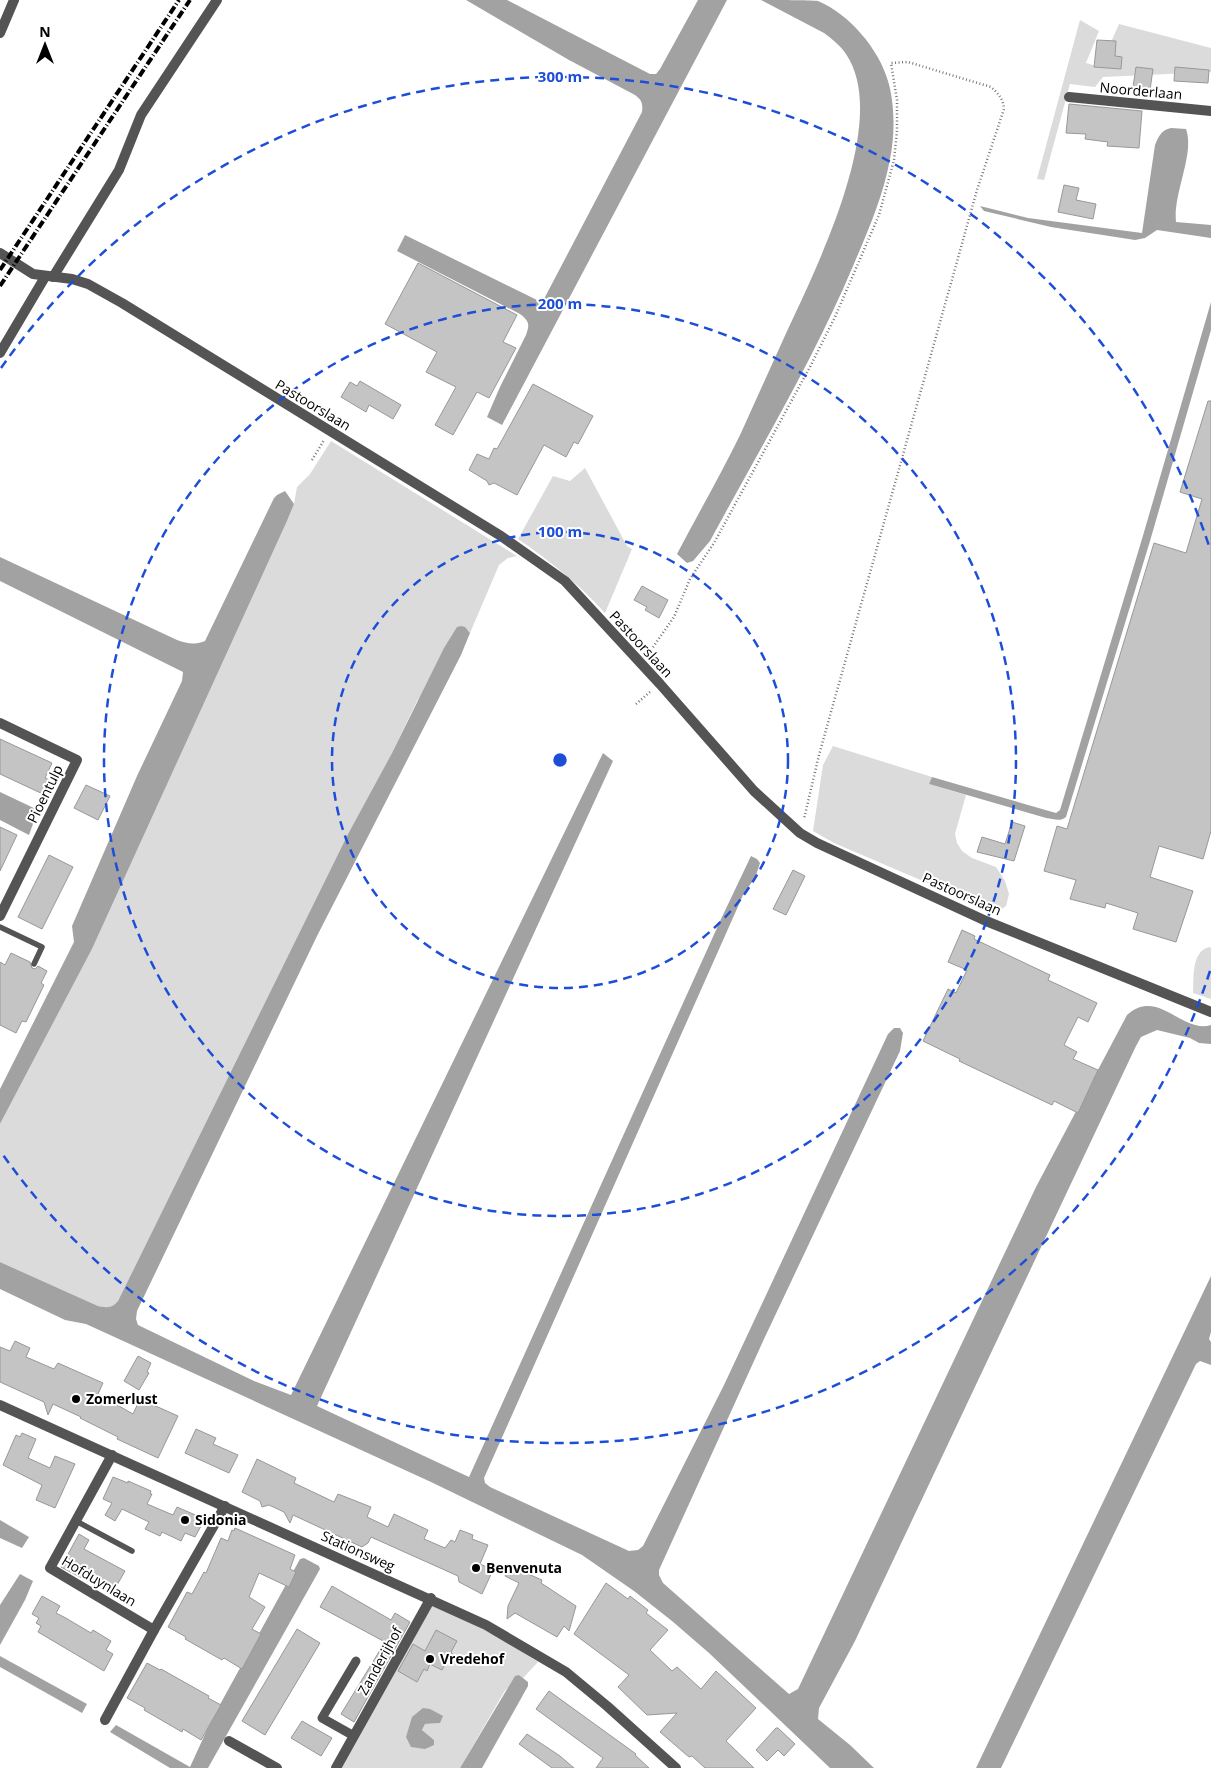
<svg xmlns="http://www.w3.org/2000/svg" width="1211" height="1768" viewBox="0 0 1211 1768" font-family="'Open Sans',sans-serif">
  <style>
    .green { fill: #dbdbdb; fill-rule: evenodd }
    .water { fill: #a2a2a2 }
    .building { fill: #c4c4c4; stroke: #989898 }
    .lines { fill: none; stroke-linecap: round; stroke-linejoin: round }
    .path { stroke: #767676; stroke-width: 2.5; stroke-dasharray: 1 2.5; stroke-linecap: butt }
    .service { stroke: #545454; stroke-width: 5.5 }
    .pedestrian { stroke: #545454; stroke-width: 9 }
    .minor { stroke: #545454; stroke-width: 10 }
    .tertiary { stroke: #545454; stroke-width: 10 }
    .rail { stroke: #000; stroke-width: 4; stroke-dasharray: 8 2.5 1 2.5; stroke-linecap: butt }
    .ring { fill: none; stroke: #1d4ed8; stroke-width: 2.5; stroke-dasharray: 9 6 }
    .poi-dot { fill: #000; stroke: #fff; stroke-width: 2 }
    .labels { text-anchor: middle; stroke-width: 4; stroke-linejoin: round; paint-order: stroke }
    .street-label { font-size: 14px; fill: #000; stroke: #fff }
    .poi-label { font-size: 14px; font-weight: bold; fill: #000; stroke: #fff; text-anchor: start }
    .centre { fill: #1d4ed8; stroke: #fff; stroke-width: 2.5 }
    .ring-label { font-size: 15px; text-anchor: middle; font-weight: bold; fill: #1d4ed8; stroke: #fff; stroke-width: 4; stroke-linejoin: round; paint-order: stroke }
  </style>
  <rect width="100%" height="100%" fill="#fff"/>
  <g class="green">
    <polygon points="1080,20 1099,31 1086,63 1100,67 1119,24 1211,48 1211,72 1103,77 1095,87 1070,84 1044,180 1037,179"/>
    <path d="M 331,441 L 517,556 L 508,558 L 499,565 L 470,633 L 468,630 L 417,701 L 392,753 L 348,834 L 118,1301 C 112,1308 107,1308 98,1306 L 0,1262 L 0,1124 L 92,949 L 287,521 L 294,504 L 297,487 L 310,474 Z"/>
    <path d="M 585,468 L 627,546 L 632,549 L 605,613 C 579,584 550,561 518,539 L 553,476 L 570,481 Z"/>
    <polygon points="833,746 932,777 929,784 966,795 955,834 957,843 962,851 972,858 996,867 1005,881 1009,894 1006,906 1000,910 993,911 834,843 813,831 823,765"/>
    <path d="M 1209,947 L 1211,948 L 1211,999 L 1193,993 C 1194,978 1191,952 1209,947 Z"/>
    <path d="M 437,1605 L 502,1639 L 538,1662 L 523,1678 L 519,1675 L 504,1692 L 460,1768 L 339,1768 L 432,1606 ZM 430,1709 L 440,1723 L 425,1724 L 422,1730 L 434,1740 L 406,1737 Z"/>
  </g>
  <g class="water">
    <path d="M 466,0 L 507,0 L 650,74 L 656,74 L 660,69 L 698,0 L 727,0 L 502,425 L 487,417 L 500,387 L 526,335 C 530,324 529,321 520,314 L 397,251 L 405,235 L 537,300 L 544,299 L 642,112 C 643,104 642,100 635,95 L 569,60 Z"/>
    <path d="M 761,0 C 772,0 810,0 818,1 C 849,14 879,49 888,81 C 895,104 895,135 890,159 C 883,197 868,231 853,266 C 813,361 759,450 710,541 L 693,561 L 687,563 L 677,554 C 698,514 721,474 741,433 C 755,402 769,371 783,340 C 813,274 892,122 846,54 C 840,45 832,39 824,33 Z"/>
    <path d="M 1171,128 L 1186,129 C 1195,154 1173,193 1176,222 L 1211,225 L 1211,238 L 1157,230 L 1145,238 L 1135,240 L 1051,227 L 984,211 L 980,206 L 1028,218 L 1142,233 L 1155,145 C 1159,136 1161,130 1171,128 Z"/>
    <path d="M 1211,302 L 1211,330 L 1150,541 L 1066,817 C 1060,822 1054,819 1046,818 L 929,784 L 932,777 L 1042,809 L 1056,813 L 1060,810 L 1142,539 Z"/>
    <path d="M 285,491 L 294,504 L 287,521 L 92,949 L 0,1124 L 0,1089 L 74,942 L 72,926 L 137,776 L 182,681 L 183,672 L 0,581 L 0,557 L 177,640 C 188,644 194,645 205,641 L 274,498 L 277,495 Z"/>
    <path d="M 461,626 L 465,627 L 470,633 L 461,655 L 317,936 L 137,1311 L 136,1319 L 138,1325 L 254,1381 L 291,1395 L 603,753 L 613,761 L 317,1406 L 469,1477 L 721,919 L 751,856 L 757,859 L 760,863 L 755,878 L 744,893 L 484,1478 L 485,1483 L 490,1487 L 629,1551 L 638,1550 L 643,1546 L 724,1385 L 888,1034 L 894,1028 L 900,1028 L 903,1033 L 900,1051 L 764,1339 L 659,1570 L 659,1575 L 663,1583 L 789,1694 L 798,1689 L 1036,1187 L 1127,1015 C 1158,987 1182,1034 1211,1025 L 1211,1044 L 1199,1043 L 1190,1038 L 1157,1030 L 1141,1037 L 1136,1046 L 855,1641 L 819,1708 L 818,1719 L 850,1745 L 874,1768 L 830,1768 L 709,1653 L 672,1621 L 634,1591 L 582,1555 L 431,1482 L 86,1324 L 65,1320 L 0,1289 L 0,1262 L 98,1306 C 107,1308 112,1308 118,1301 L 348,834 L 392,753 L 444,648 L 457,627 Z"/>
    <polygon points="0,792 38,810 29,835 0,820"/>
    <polygon points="1211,1276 1211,1332 1209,1339 1211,1342 1211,1365 1200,1361 1196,1364 1001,1768 976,1768"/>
    <polygon points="0,1520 29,1537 22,1548 0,1538"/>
    <polygon points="304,1558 319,1566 320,1569 208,1768 170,1768 110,1732 116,1725 190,1767 212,1719 300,1559"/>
    <polygon points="20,1574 33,1581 25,1600 0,1645 0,1605"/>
    <polygon points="0,1656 87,1704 82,1713 0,1667"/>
    <polygon points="519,1675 528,1682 528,1686 482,1768 460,1768 515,1676"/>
    <polygon points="423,1708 430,1709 443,1716 440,1723 425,1724 422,1730 434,1740 434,1745 425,1749 411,1747 406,1737 412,1717"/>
  </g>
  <g class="building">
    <polygon points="1097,40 1116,41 1115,56 1122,57 1121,69 1094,67"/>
    <polygon points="1136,67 1153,69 1150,90 1133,87"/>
    <polygon points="1175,67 1209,70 1208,83 1174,81"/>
    <polygon points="1069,104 1142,111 1139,148 1107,146 1108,142 1085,139 1086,134 1066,133"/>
    <polygon points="1064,185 1079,188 1076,200 1096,204 1093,219 1058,212"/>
    <polygon points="418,263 517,315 503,342 516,348 489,398 477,392 453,435 435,425 456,387 426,372 437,352 385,324"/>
    <polygon points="360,381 401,405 393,419 369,405 366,412 341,397 350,382 357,386"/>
    <polygon points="533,384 593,416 578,444 574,442 566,457 544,445 517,495 494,483 489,485 487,481 469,470 477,454 489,459 494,448 497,449"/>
    <polygon points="1208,401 1211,401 1211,831 1203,859 1159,846 1150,877 1193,891 1176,942 1133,929 1138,913 1106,903 1105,908 1070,899 1076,880 1044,871 1057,826 1067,829 1154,543 1186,553 1202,499 1180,492"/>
    <polygon points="642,586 668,600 659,618 645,610 647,607 634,600"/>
    <polygon points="0,739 52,763 45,778 52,781 45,795 0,774"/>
    <polygon points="86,785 110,796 98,820 74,808"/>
    <polygon points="1012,822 1025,826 1014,861 977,852 982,837 1005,844"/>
    <polygon points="0,827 17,835 0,871"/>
    <polygon points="49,855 73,867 42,929 18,917"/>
    <polygon points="793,870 805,876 786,915 773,909"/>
    <polygon points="962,930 975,936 974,939 1050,975 1048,980 1097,1003 1088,1022 1078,1017 1064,1045 1077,1052 1073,1059 1098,1070 1078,1113 1054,1101 1052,1105 959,1061 960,1059 923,1041 948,989 956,993 967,970 948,962"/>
    <polygon points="11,953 30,962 32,968 35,969 38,966 47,971 41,983 44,985 26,1022 22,1021 16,1033 0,1025 0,962 5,965"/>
    <polygon points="15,1341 30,1348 26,1357 54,1369 58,1363 103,1383 98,1394 133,1414 140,1399 178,1416 158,1458 117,1439 118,1437 80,1418 81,1417 53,1404 48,1415 44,1402 0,1382 0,1347 10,1351"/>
    <polygon points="138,1356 151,1363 147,1372 149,1373 139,1390 124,1381"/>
    <polygon points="196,1429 216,1438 213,1444 238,1455 229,1473 185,1453"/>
    <polygon points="22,1433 36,1439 28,1458 50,1468 55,1456 75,1464 55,1508 36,1500 42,1485 3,1465 16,1435 20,1437"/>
    <polygon points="257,1459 296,1478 294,1483 334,1502 338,1494 371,1507 367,1517 388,1527 394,1514 428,1530 424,1539 445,1548 451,1540 455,1542 460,1530 473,1535 472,1539 488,1545 480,1564 493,1570 482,1594 459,1582 458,1576 371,1537 368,1543 362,1547 293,1515 290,1523 284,1512 269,1505 262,1507 260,1501 242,1492"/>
    <polygon points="113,1477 128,1483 128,1481 151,1491 150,1494 152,1494 147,1504 173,1515 177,1507 200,1517 196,1524 201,1526 195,1537 185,1533 181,1541 162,1532 160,1536 145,1529 149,1522 122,1509 115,1521 105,1515 112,1503 103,1499"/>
    <polygon points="235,1528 295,1555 290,1569 296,1572 289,1587 259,1573 249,1597 265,1607 252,1629 261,1634 242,1669 224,1658 222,1660 185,1639 186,1637 168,1627 187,1592 192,1594 204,1572 206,1573 221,1538 228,1541 232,1530 234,1531"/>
    <polygon points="79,1534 89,1540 84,1549 125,1571 112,1594 61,1567"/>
    <polygon points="510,1566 542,1580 541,1583 576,1606 569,1631 564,1626 557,1637 515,1613 507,1619 508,1606 519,1583 505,1576"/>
    <polygon points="606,1583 628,1599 630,1596 648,1610 646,1613 668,1630 650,1650 672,1671 677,1667 701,1689 716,1671 756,1708 726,1741 754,1768 705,1768 692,1756 689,1757 660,1732 677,1713 647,1715 618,1687 629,1675 574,1634"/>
    <polygon points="332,1586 391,1620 395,1613 410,1622 354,1722 341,1714 385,1642 320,1607"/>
    <polygon points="42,1596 60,1606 56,1613 64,1617 91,1633 93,1630 111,1641 106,1650 113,1654 104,1671 38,1632 41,1626 36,1623 39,1618 32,1614"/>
    <polygon points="297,1629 320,1643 265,1735 242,1721"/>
    <polygon points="436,1630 457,1641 451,1652 454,1656 451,1662 446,1662 442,1670 430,1664 427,1671 424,1669 417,1682 398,1671 413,1644 425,1651"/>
    <polygon points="147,1663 160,1670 161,1669 209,1696 208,1698 221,1705 201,1740 183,1729 182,1732 144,1710 145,1708 127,1698"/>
    <polygon points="549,1691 636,1754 635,1755 649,1768 596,1768 603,1758 536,1709"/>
    <polygon points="302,1721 332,1738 321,1756 291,1738"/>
    <polygon points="776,1728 778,1728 795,1744 784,1756 778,1750 767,1761 756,1750"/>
    <polygon points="527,1734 560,1756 574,1768 552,1768 519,1744"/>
  </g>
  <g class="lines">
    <g class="path">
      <polyline points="312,460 324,440"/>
      <path d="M 649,653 L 674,617 L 690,579 L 714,543 L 811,365 L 835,317 L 879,215 L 894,160 L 897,131 L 897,100 L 891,63 L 908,62 L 991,87 C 999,94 1003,99 1004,109 L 977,190 L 819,755 L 804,819"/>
      <polyline points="636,704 650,692"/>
    </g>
    <g class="service">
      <polyline points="0,927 42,947 34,964"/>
      <polyline points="76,1521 132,1551"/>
    </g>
    <polyline class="pedestrian" points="354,1736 322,1718 356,1661"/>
    <g class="minor">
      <polyline points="0,33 14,0"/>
      <polyline points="1069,97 1211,111"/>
      <polyline points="0,253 33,274 72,279 88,284 122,303 501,536 565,581 660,684 754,791 800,833 817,843 986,921 1211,1012"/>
      <polyline points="53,277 119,170 141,115 217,0"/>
      <polyline points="0,353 45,277"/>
      <polyline points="0,723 77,760 0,916"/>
      <polyline points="112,1455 50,1568 154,1630 225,1506"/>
      <polyline points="105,1720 154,1630"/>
      <polyline points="229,1741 277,1768"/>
      <polyline points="336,1768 431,1598"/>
    </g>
    <polyline class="tertiary" points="0,1405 486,1625 566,1672 607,1706 676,1768"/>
    <g class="rail">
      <polyline points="0,270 179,0"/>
      <polyline points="0,286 190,0"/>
    </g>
  </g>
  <g class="ring">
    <circle cx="560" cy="760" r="228"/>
    <circle cx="560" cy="760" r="456"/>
    <path d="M1210 971A683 683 0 0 1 1 1152M1 368A683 683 0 0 1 1210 549"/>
  </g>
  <g class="poi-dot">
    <circle cx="76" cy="1399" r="5"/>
    <circle cx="185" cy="1520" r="5"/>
    <circle cx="476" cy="1568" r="5"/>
    <circle cx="430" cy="1659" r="5"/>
  </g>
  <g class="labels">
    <g class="street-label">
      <text transform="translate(1141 91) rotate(5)" y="5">Noorderlaan</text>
      <text transform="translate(313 405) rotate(31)" y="5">Pastoorslaan</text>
      <text transform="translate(641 644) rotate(47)" y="5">Pastoorslaan</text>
      <text transform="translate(45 794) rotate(-64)" y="5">Pioentulp</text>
      <text transform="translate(962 894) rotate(24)" y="5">Pastoorslaan</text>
      <text transform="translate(358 1551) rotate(24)" y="5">Stationsweg</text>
      <text transform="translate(99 1581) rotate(31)" y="5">Hofduynlaan</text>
      <text transform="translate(380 1661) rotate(-61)" y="5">Zanderijhof</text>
    </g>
    <g class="poi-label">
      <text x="86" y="1404">Zomerlust</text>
      <text x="195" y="1525">Sidonia</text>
      <text x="486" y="1573">Benvenuta</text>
      <text x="440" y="1664">Vredehof</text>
    </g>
  </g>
  <circle cx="560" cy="760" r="8" class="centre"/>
  <g class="ring-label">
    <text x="560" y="82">300 m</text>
    <text x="560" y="309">200 m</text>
    <text x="560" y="537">100 m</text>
  </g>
  <g transform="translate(45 45)" stroke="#ffffff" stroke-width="4" paint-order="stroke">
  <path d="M0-4L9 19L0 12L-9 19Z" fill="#000000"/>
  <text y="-8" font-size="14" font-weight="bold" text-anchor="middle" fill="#000000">N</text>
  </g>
</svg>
